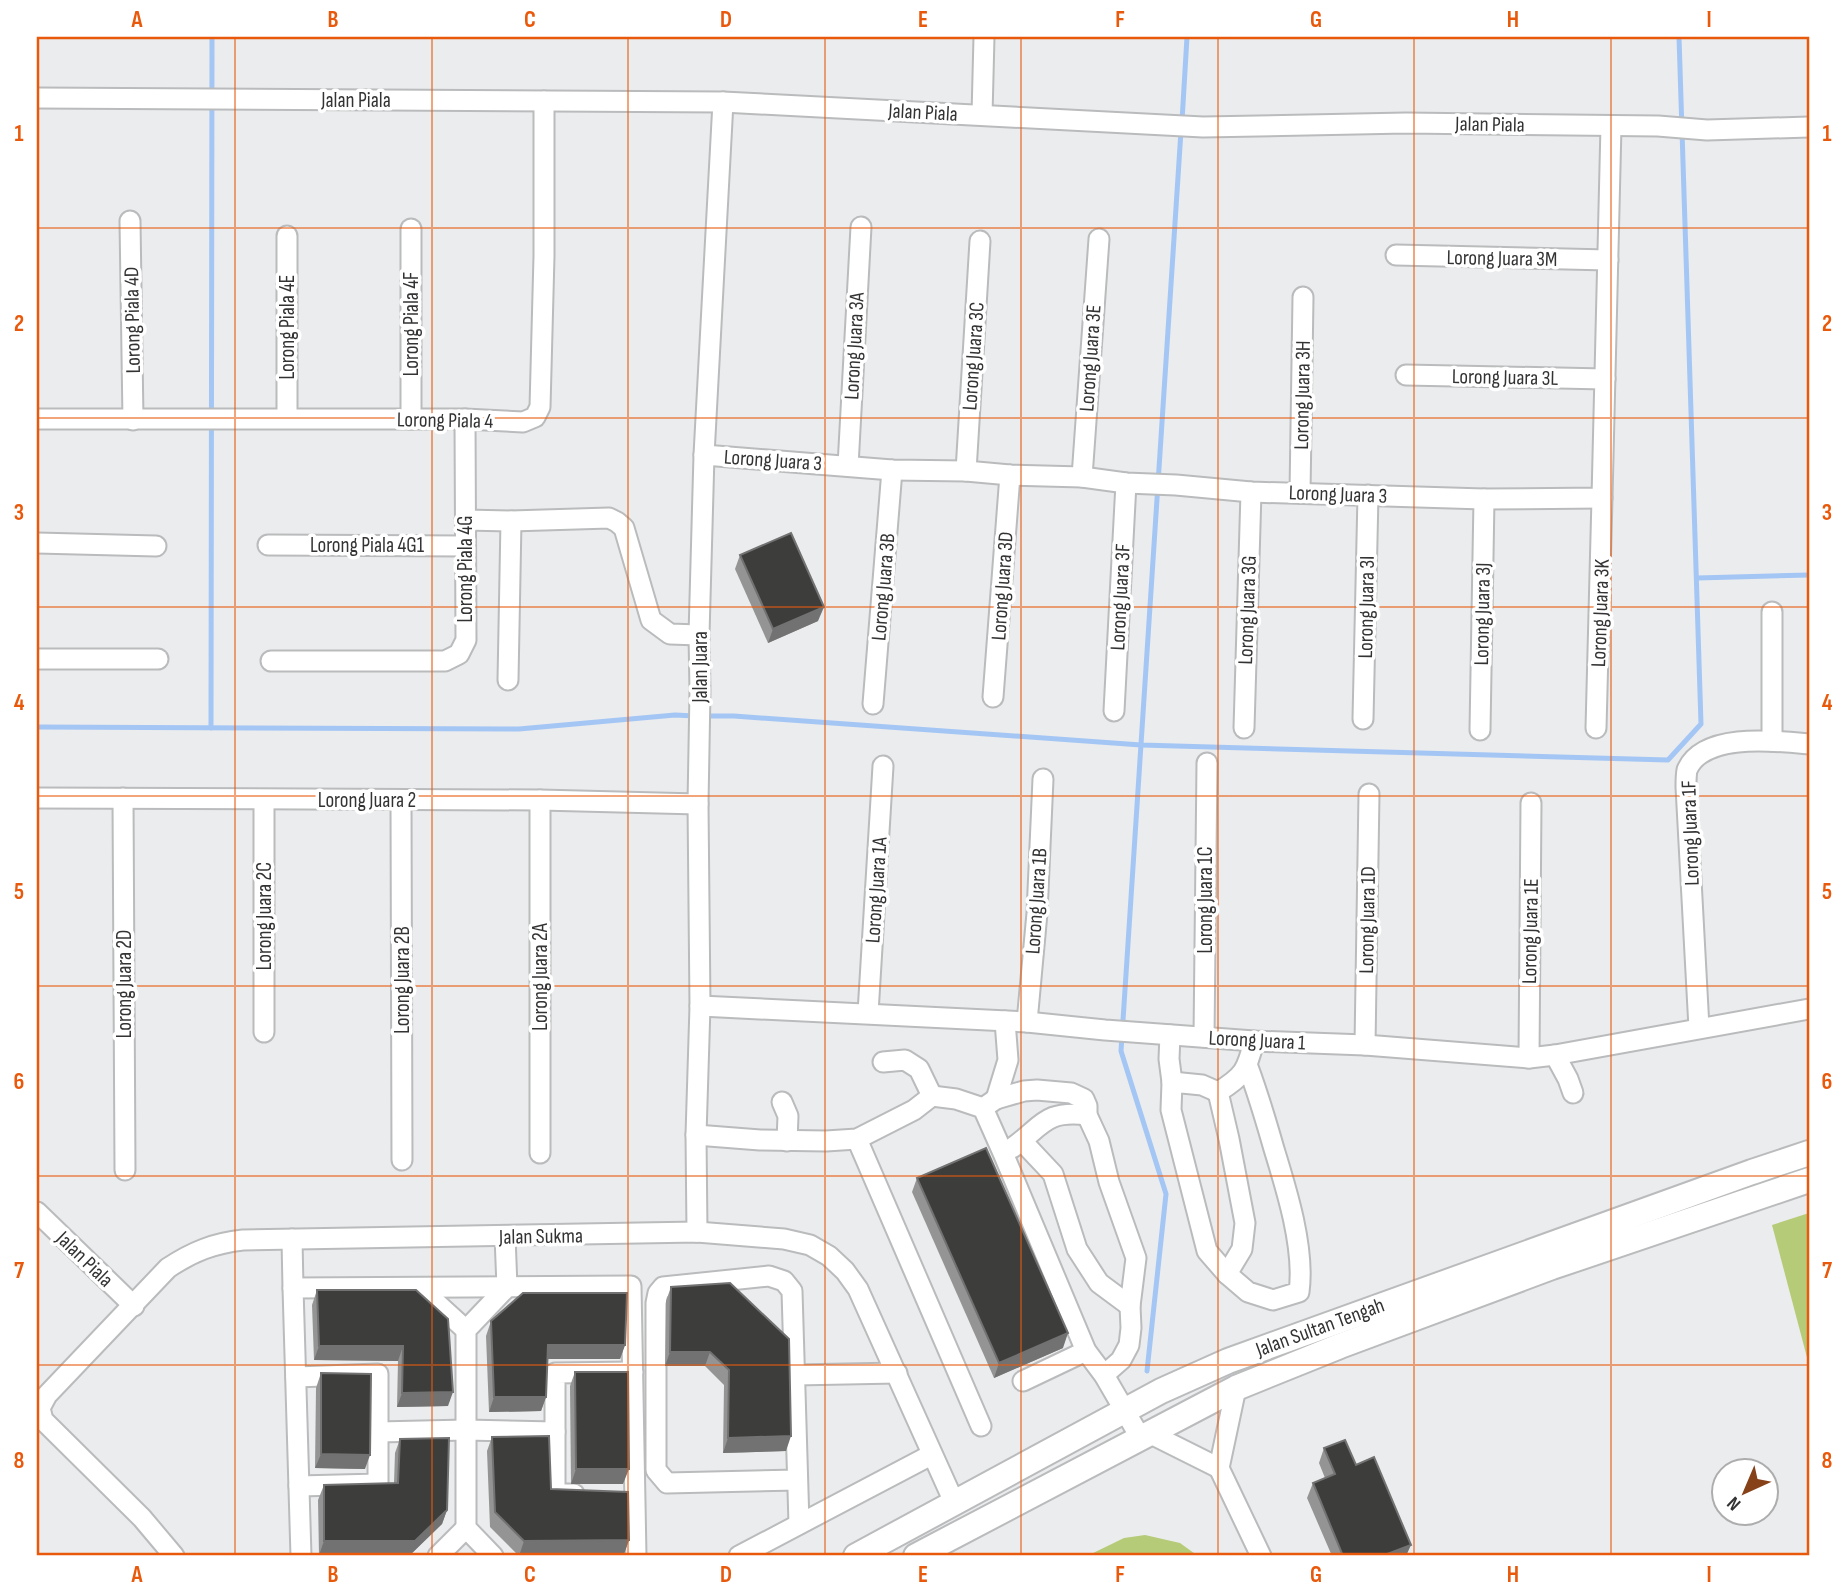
<svg xmlns="http://www.w3.org/2000/svg" width="1846" height="1593" viewBox="0 0 1846 1593" font-family="'Sofia Sans Condensed',sans-serif">
  <style>
    .green { fill: #b6cb77 }
    .lines { fill: none; stroke-linecap: round; stroke-linejoin: round }
    .stream { stroke: #a4c6f5; stroke-width: 5 }
    .minor-casing { stroke: #babbbc; stroke-width: 23 }
    .major-casing { stroke: #babbbc; stroke-width: 28 }
    .minor { stroke: #fff; stroke-width: 19 }
    .major { stroke: #fff; stroke-width: 24 }
    .wall { fill: #949494 }
    .shaded-wall { fill: #717271 }
    .building { fill: #3d3d3c; stroke: #717271; stroke-width: 2 }
    .grid { fill: none; stroke: #e8590c; stroke-width: 2; stroke-opacity: 0.55 }
    .labels { text-anchor: middle; stroke-width: 7; stroke-linejoin: round; paint-order: stroke }
    .street-label { font-size: 21px; fill: #333334; stroke: #fff }
    .neatline { fill: none; stroke: #e8590c; stroke-width: 2.5 }
    .grid-label { font-size: 23px; text-anchor: middle; font-weight: bold; fill: #e8590c }
  </style>
  <rect width="100%" height="100%" fill="#ebeced"/>
  <g class="green">
    <polygon points="1809,1213 1809,1365 1772,1225"/>
    <polygon points="1145,1535 1180,1543 1198,1556 1087,1556 1124,1538"/>
  </g>
  <g class="lines">
    <g class="stream">
      <polyline points="1182,121 1187,37"/>
      <polyline points="1697,578 1809,575"/>
      <polyline points="705,716 734,716 1141,745 1668,760 1701,724 1679,37"/>
      <polyline points="37,727 519,729 675,715 695,716"/>
      <polyline points="211,728 212,37"/>
      <polyline points="1147,1371 1166,1194 1121,1051 1181,131"/>
    </g>
    <g class="minor-casing">
      <g id="minor">
        <polyline points="37,98 723,102 1203,127 1406,123 1658,126 1707,130 1809,127"/>
        <polyline points="982,115 984,37"/>
        <polyline points="130,221 133,420"/>
        <polyline points="1396,255 1608,260"/>
        <polyline points="1406,375 1605,379"/>
        <polyline points="287,418 287,236"/>
        <polyline points="37,419 465,419 523,422 535,417 540,407 544,256 544,101"/>
        <polyline points="411,419 411,229"/>
        <polyline points="704,455 892,470 966,471 1010,475 1082,477 1126,483 1176,485 1251,492 1484,499 1602,498 1611,126"/>
        <polyline points="848,466 861,227"/>
        <polyline points="966,471 980,241"/>
        <polyline points="1082,477 1099,239"/>
        <polyline points="1300,493 1303,297"/>
        <polyline points="465,520 511,521 609,518 617,522 624,528 651,620 670,634 699,635"/>
        <polyline points="37,543 156,546"/>
        <polyline points="268,545 465,546"/>
        <polyline points="1772,612 1772,741"/>
        <polyline points="37,659 158,659"/>
        <polyline points="271,661 445,661 459,654 466,640 465,419"/>
        <polyline points="508,680 511,521"/>
        <polyline points="993,697 1010,475"/>
        <polyline points="873,704 892,470"/>
        <polyline points="1114,711 1126,483"/>
        <polyline points="1363,719 1368,495"/>
        <polyline points="1244,728 1251,492"/>
        <polyline points="1596,728 1602,498"/>
        <polyline points="1480,730 1484,499"/>
        <polyline points="37,798 540,800 698,804"/>
        <polyline points="123,798 125,1170"/>
        <polyline points="401,800 402,1160"/>
        <polyline points="700,1006 1027,1022 1105,1030 1254,1041 1365,1045 1529,1058 1555,1055 1809,1009"/>
        <polyline points="868,1013 883,766"/>
        <polyline points="1027,1022 1037,913 1043,779"/>
        <path d="M 1699,1028 L 1686,787 C 1686,782 1686,775 1687,770 C 1703,732 1776,741 1809,744"/>
        <polyline points="264,1032 264,800"/>
        <polyline points="1170,1035 1169,1059 1172,1082"/>
        <polyline points="1204,1037 1207,763"/>
        <polyline points="1365,1045 1369,794"/>
        <polyline points="1555,1055 1568,1079 1573,1093"/>
        <polyline points="1529,1058 1531,803"/>
        <polyline points="883,1062 905,1060 919,1069 932,1096"/>
        <path d="M 1248,1067 C 1258,1094 1266,1121 1274,1149 C 1287,1191 1305,1249 1299,1292 L 1273,1300 L 1248,1292 L 1227,1274 L 1207,1251 L 1171,1110 L 1172,1082 L 1202,1085 L 1218,1092 C 1244,1076 1247,1070 1254,1041"/>
        <polyline points="1218,1092 1229,1139 1245,1223 1242,1249 1227,1274"/>
        <polyline points="996,1099 1008,1060 1005,1021"/>
        <polyline points="782,1102 788,1116 787,1141"/>
        <polyline points="983,1108 996,1099 1024,1091 1037,1090 1071,1093 1084,1099 1087,1106 1087,1115 1099,1141 1109,1182 1136,1258 1130,1306 1131,1328 1129,1345 1121,1360 1104,1375"/>
        <polyline points="696,1135 760,1140 826,1141 857,1139 914,1110 932,1096 956,1099 983,1108 1003,1153 1086,1351 1104,1375 1140,1437"/>
        <polyline points="857,1139 981,1426"/>
        <polyline points="1022,1141 1053,1174 1077,1249 1099,1283 1130,1306"/>
        <path d="M 1012,1148 C 1043,1126 1044,1110 1087,1115"/>
        <polyline points="540,1153 540,800"/>
        <polyline points="37,1212 134,1306"/>
        <polyline points="697,1232 696,1135 700,1006 698,804 700,691 699,635 704,455 723,102"/>
        <polyline points="292,1239 293,1288"/>
        <polyline points="420,1288 466,1330"/>
        <polyline points="795,1375 897,1373"/>
        <polyline points="296,1377 378,1374 378,1484 299,1486"/>
        <polyline points="1023,1381 1086,1351"/>
        <polyline points="1236,1388 1219,1468 1261,1556"/>
        <polyline points="378,1432 466,1430 555,1432"/>
        <polyline points="1149,1433 1219,1468"/>
        <polyline points="797,1480 667,1483 656,1470 656,1303 658,1293 663,1287 769,1276 784,1281 792,1291 799,1524"/>
        <polyline points="574,1494 555,1494 555,1373 633,1372"/>
        <path d="M 174,1556 L 142,1518 L 43,1420 L 40,1408 L 47,1395 L 168,1268 C 192,1252 214,1243 243,1240 L 697,1232 L 784,1239 L 810,1245 L 829,1256 L 845,1271 L 858,1289 L 954,1502"/>
        <polyline points="301,1556 293,1288 631,1286 636,1556"/>
        <polyline points="438,1556 466,1528"/>
        <polyline points="493,1556 466,1528 466,1330 507,1287 505,1236"/>
        <polyline points="739,1556 931,1455"/>
      </g>
    </g>
    <g class="major-casing">
      <g id="major">
        <polyline points="856,1556 1161,1391 1228,1361 1752,1172 1809,1153"/>
        <polyline points="916,1556 1236,1388 1340,1346 1552,1267 1809,1180"/>
      </g>
    </g>
    <use href="#minor" class="minor"/>
    <use href="#major" class="major"/>
  </g>
  <g class="wall">
    <polygon points="740,555 818,621 768,643 735,569"/>
    <polygon points="917,1178 1063,1348 994,1378 912,1192"/>
    <polygon points="671,1287 786,1451 723,1453 724,1385 705,1366 665,1366 666,1301"/>
    <polygon points="317,1290 416,1290 448,1406 397,1407 398,1361 314,1360 312,1305"/>
    <polygon points="491,1321 625,1345 620,1359 547,1359 546,1397 541,1411 489,1412 486,1336"/>
    <polygon points="575,1372 623,1484 571,1484 570,1386"/>
    <polygon points="321,1373 365,1469 315,1468 316,1388"/>
    <polygon points="492,1437 551,1489 629,1540 624,1554 519,1556 490,1527 487,1451"/>
    <polygon points="400,1439 447,1510 442,1524 410,1555 319,1555 318,1500 324,1485 394,1483 395,1453"/>
    <polygon points="1324,1448 1356,1465 1406,1556 1332,1556 1307,1498 1313,1483 1325,1478 1319,1463"/>
  </g>
  <g class="shaded-wall">
    <polygon points="824,607 818,621 768,643 773,629"/>
    <polygon points="1068,1333 1063,1348 994,1378 999,1363"/>
    <polygon points="548,1345 625,1345 620,1359 543,1359"/>
    <polygon points="319,1346 403,1346 398,1361 314,1360"/>
    <polygon points="670,1352 710,1352 705,1366 665,1366"/>
    <polygon points="453,1392 448,1406 397,1407 402,1393"/>
    <polygon points="494,1397 546,1397 541,1411 489,1412"/>
    <polygon points="791,1436 786,1451 723,1453 728,1438"/>
    <polygon points="321,1454 370,1455 365,1469 315,1468"/>
    <polygon points="576,1469 629,1469 623,1484 571,1484"/>
    <polygon points="447,1510 442,1524 410,1555 319,1555 324,1541"/>
    <polygon points="629,1540 624,1554 519,1556 524,1541"/>
    <polygon points="1411,1545 1406,1556 1382,1556"/>
  </g>
  <g class="building">
    <polygon points="791,533 824,607 773,629 740,555"/>
    <polygon points="986,1148 1068,1333 999,1363 917,1178"/>
    <polygon points="730,1283 789,1339 791,1436 728,1438 729,1370 710,1352 670,1352 671,1287"/>
    <polygon points="317,1290 416,1290 448,1319 453,1392 402,1393 403,1346 319,1346"/>
    <polygon points="523,1293 627,1293 625,1345 548,1345 546,1397 494,1397 491,1321"/>
    <polygon points="575,1372 628,1372 629,1469 576,1469"/>
    <polygon points="321,1373 371,1374 370,1455 321,1454"/>
    <polygon points="549,1436 551,1489 628,1492 629,1540 524,1541 495,1512 492,1437"/>
    <polygon points="449,1438 447,1510 415,1541 324,1541 324,1485 398,1483 400,1439"/>
    <polygon points="1345,1440 1356,1465 1374,1457 1411,1545 1382,1556 1343,1556 1313,1483 1335,1474 1324,1448"/>
  </g>
  <path class="grid" d="M 235,37 L 235,1556M 432,37 L 432,1556M 628,37 L 628,1556M 825,37 L 825,1556M 1021,37 L 1021,1556M 1218,37 L 1218,1556M 1414,37 L 1414,1556M 1611,37 L 1611,1556M 37,228 L 1809,228M 37,418 L 1809,418M 37,607 L 1809,607M 37,796 L 1809,796M 37,986 L 1809,986M 37,1176 L 1809,1176M 37,1365 L 1809,1365"/>
  <g class="labels">
    <g class="street-label">
      <text x="356" y="107">Jalan Piala</text>
      <text transform="translate(923 112) rotate(3)" y="7">Jalan Piala</text>
      <text transform="translate(1490 124) rotate(1)" y="7">Jalan Piala</text>
      <text transform="translate(1502 258) rotate(1)" y="7">Lorong Juara 3M</text>
      <text transform="translate(132 320) rotate(-91)" y="7">Lorong Piala 4D</text>
      <text transform="translate(411 324) rotate(-90)" y="7">Lorong Piala 4F</text>
      <text transform="translate(287 327) rotate(-90)" y="7">Lorong Piala 4E</text>
      <text transform="translate(854 346) rotate(-87)" y="7">Lorong Juara 3A</text>
      <text transform="translate(973 356) rotate(-86)" y="7">Lorong Juara 3C</text>
      <text transform="translate(1090 358) rotate(-86)" y="7">Lorong Juara 3E</text>
      <text transform="translate(1505 377) rotate(1)" y="7">Lorong Juara 3L</text>
      <text transform="translate(1302 395) rotate(-89)" y="7">Lorong Juara 3H</text>
      <text transform="translate(445 420) rotate(1)" y="7">Lorong Piala 4</text>
      <text transform="translate(773 460) rotate(4)" y="7">Lorong Juara 3</text>
      <text transform="translate(1338 494) rotate(2)" y="7">Lorong Juara 3</text>
      <text x="367" y="552">Lorong Piala 4G1</text>
      <text transform="translate(465 569) rotate(-90)" y="7">Lorong Piala 4G</text>
      <text transform="translate(1002 586) rotate(-86)" y="7">Lorong Juara 3D</text>
      <text transform="translate(883 587) rotate(-85)" y="7">Lorong Juara 3B</text>
      <text transform="translate(1120 597) rotate(-87)" y="7">Lorong Juara 3F</text>
      <text transform="translate(1366 607) rotate(-89)" y="7">Lorong Juara 3I</text>
      <text transform="translate(1247 610) rotate(-88)" y="7">Lorong Juara 3G</text>
      <text transform="translate(1600 613) rotate(-88)" y="7">Lorong Juara 3K</text>
      <text transform="translate(1482 614) rotate(-89)" y="7">Lorong Juara 3J</text>
      <text transform="translate(700 667) rotate(-90)" y="7">Jalan Juara</text>
      <text x="367" y="807">Lorong Juara 2</text>
      <text transform="translate(1690 833) rotate(-92)" y="7">Lorong Juara 1F</text>
      <text transform="translate(876 890) rotate(-86)" y="7">Lorong Juara 1A</text>
      <text transform="translate(1205 900) rotate(-90)" y="7">Lorong Juara 1C</text>
      <text transform="translate(1036 901) rotate(-86)" y="7">Lorong Juara 1B</text>
      <text transform="translate(264 916) rotate(-90)" y="7">Lorong Juara 2C</text>
      <text transform="translate(1367 920) rotate(-89)" y="7">Lorong Juara 1D</text>
      <text transform="translate(1530 931) rotate(-89)" y="7">Lorong Juara 1E</text>
      <text transform="translate(540 977) rotate(-90)" y="7">Lorong Juara 2A</text>
      <text transform="translate(402 980) rotate(-90)" y="7">Lorong Juara 2B</text>
      <text transform="translate(124 984) rotate(-90)" y="7">Lorong Juara 2D</text>
      <text transform="translate(1257 1040) rotate(3)" y="7">Lorong Juara 1</text>
      <text transform="translate(541 1236) rotate(-1)" y="7">Jalan Sukma</text>
      <text transform="translate(85 1259) rotate(44)" y="7">Jalan Piala</text>
      <text transform="translate(1320 1327) rotate(-20)" y="7">Jalan Sultan Tengah</text>
    </g>
  </g>
  <rect width="1846" height="1593" fill="none" stroke="#ffffff" stroke-width="77"/>
  <g transform="translate(1745 1492) rotate(224)"><circle r="33" fill="#ffffff" stroke="#adadae" stroke-width="2"/>
  <path d="M0-5L12 26L0 18L-12 26Z" fill="#864118"/>
  <text y="-10" font-size="19" font-weight="bold" text-anchor="middle" fill="#333334">N</text>
  </g>
  <rect x="38" y="38" width="1770" height="1516" class="neatline"/>
  <g class="grid-label">
    <text x="137" y="27">A</text>
    <text x="333" y="27">B</text>
    <text x="530" y="27">C</text>
    <text x="726" y="27">D</text>
    <text x="923" y="27">E</text>
    <text x="1120" y="27">F</text>
    <text x="1316" y="27">G</text>
    <text x="1513" y="27">H</text>
    <text x="1709" y="27">I</text>
    <text x="19" y="141">1</text>
    <text x="1827" y="141">1</text>
    <text x="19" y="331">2</text>
    <text x="1827" y="331">2</text>
    <text x="19" y="520">3</text>
    <text x="1827" y="520">3</text>
    <text x="19" y="710">4</text>
    <text x="1827" y="710">4</text>
    <text x="19" y="899">5</text>
    <text x="1827" y="899">5</text>
    <text x="19" y="1089">6</text>
    <text x="1827" y="1089">6</text>
    <text x="19" y="1278">7</text>
    <text x="1827" y="1278">7</text>
    <text x="19" y="1468">8</text>
    <text x="1827" y="1468">8</text>
    <text x="137" y="1582">A</text>
    <text x="333" y="1582">B</text>
    <text x="530" y="1582">C</text>
    <text x="726" y="1582">D</text>
    <text x="923" y="1582">E</text>
    <text x="1120" y="1582">F</text>
    <text x="1316" y="1582">G</text>
    <text x="1513" y="1582">H</text>
    <text x="1709" y="1582">I</text>
  </g>
</svg>
